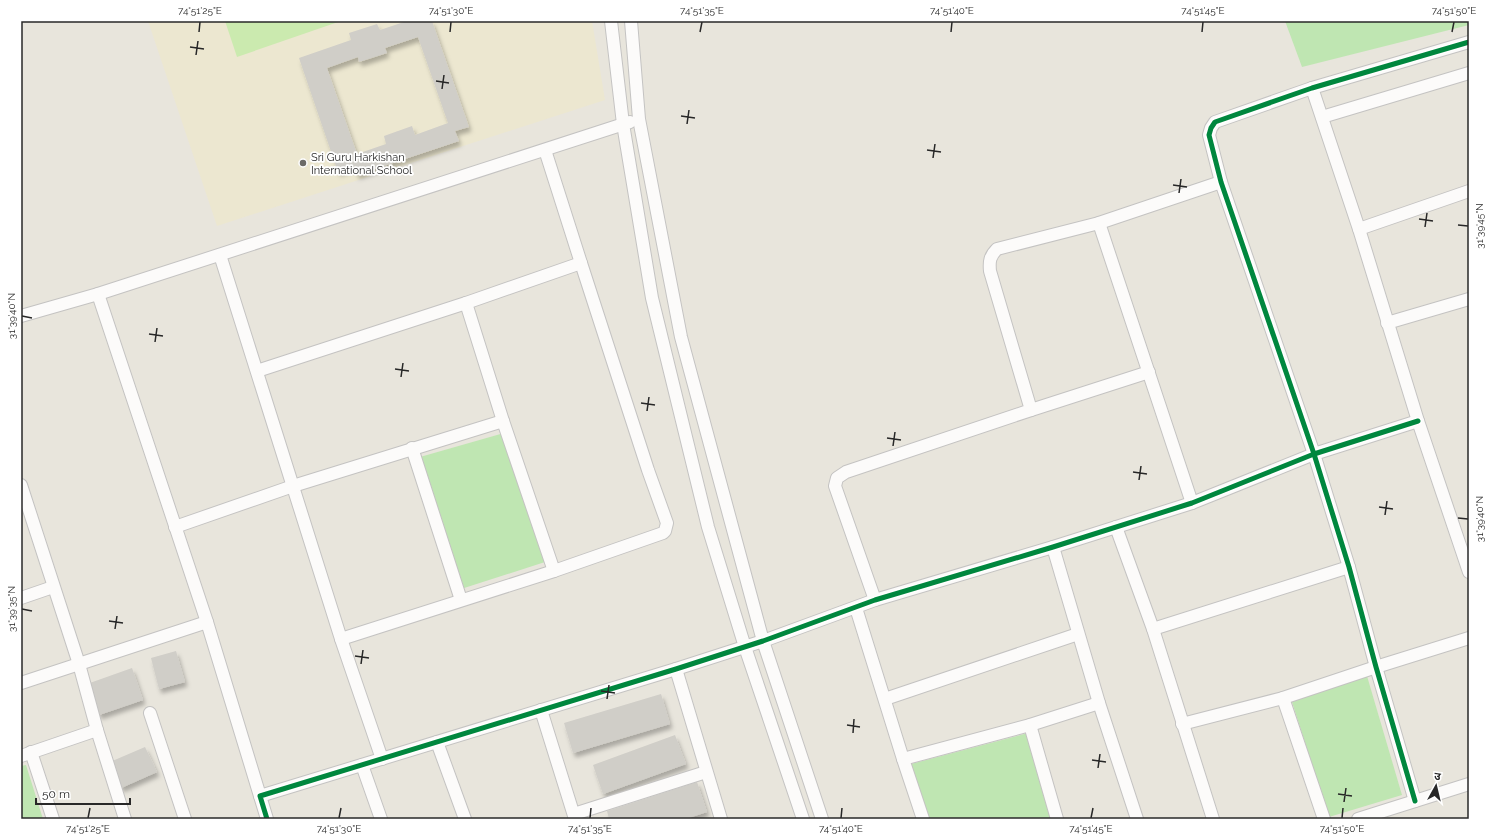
<svg xmlns="http://www.w3.org/2000/svg" width="1490" height="840" viewBox="0 0 1490 840" font-family="Raleway,'Noto Sans Devanagari',sans-serif">
  <style>
    .education { fill: #ece7d0 }
    .green { fill: #bfe6b2 }
    .pitch { fill: #cbeaaf }
    .building { fill: #d0cec8; fill-rule: evenodd; filter: url(#shadow) }
    .lines { fill: none; stroke-linecap: round; stroke-linejoin: round }
    .minor-casing { stroke: #c4c3c2; stroke-width: 14 }
    .minor { stroke: #fcfbfa; stroke-width: 12 }
    .cycleway-casing { stroke: #fff; stroke-width: 8 }
    .cycleway { stroke: #00873e; stroke-width: 5 }
    .ticks { fill: none; stroke: #282828; stroke-width: 1.5 }
    .poi-dot { fill: #6b6a67; stroke: #fff; stroke-width: 1.5 }
    .labels { text-anchor: middle; stroke-width: 3.5; stroke-linejoin: round; paint-order: stroke }
    .poi-label { font-size: 11px; fill: #282828; stroke: #fff; text-anchor: start }
    .neatline { fill: none; stroke: #282828; stroke-width: 1.5 }
    .ticks-label { font-size: 10px; text-anchor: middle; fill: #282828 }
  </style>
  <defs>
    <filter id="shadow"><feDropShadow dx="2.5" dy="4.5" stdDeviation="2" flood-color="#0004"/></filter>
  </defs>
  <rect width="100%" height="100%" fill="#e8e5dc"/>
  <polygon class="education" points="148,21 592,21 605,100 217,226"/>
  <g class="green">
    <polygon points="1285,21 1469,21 1469,25 1302,67"/>
    <polygon points="504,433 545,562 461,589 420,457"/>
    <polygon points="1367,676 1402,795 1329,817 1292,702"/>
    <polygon points="1028,733 1051,819 929,819 911,764"/>
    <polygon points="26,765 43,819 21,819 21,766"/>
  </g>
  <polygon class="pitch" points="225,21 341,21 237,57"/>
  <g class="building">
    <path d="M 407,21 L 432,21 L 469,127 L 455,131 L 459,141 L 357,175 L 354,166 L 338,172 L 299,58 L 351,40 L 349,33 L 377,24 L 380,30 ZM 418,37 L 448,123 L 415,135 L 412,126 L 384,136 L 386,144 L 357,154 L 327,68 L 358,57 L 359,62 L 387,53 L 385,48 Z"/>
    <polygon points="176,651 185,682 159,689 151,658"/>
    <polygon points="132,668 143,700 99,715 87,684"/>
    <polygon points="661,694 670,724 573,753 564,723"/>
    <polygon points="675,735 686,764 603,794 593,765"/>
    <polygon points="145,747 157,772 121,788 110,762"/>
    <polygon points="697,782 707,812 685,819 609,819 607,811"/>
  </g>
  <g class="lines">
    <g class="minor-casing">
      <g id="minor">
        <polyline points="611,21 623,124 652,298 708,527 745,647 803,819"/>
        <polyline points="631,21 639,119 681,337 763,641 822,819"/>
        <polyline points="1312,88 1359,229 1418,421 1469,572"/>
        <polyline points="1322,117 1469,73"/>
        <polyline points="545,150 581,263"/>
        <polyline points="1099,223 1192,503"/>
        <polyline points="1359,229 1469,191"/>
        <polyline points="220,255 341,639 382,759"/>
        <polyline points="98,294 207,622"/>
        <polyline points="466,303 581,263 648,470 667,523 665,531 663,533 554,571"/>
        <polyline points="21,316 98,294 630,122"/>
        <polyline points="1387,323 1469,299"/>
        <polyline points="257,371 466,303 503,421 554,571 341,639"/>
        <polyline points="1031,410 1149,372"/>
        <polyline points="412,448 461,600"/>
        <polyline points="21,485 79,664 97,730 125,819"/>
        <polyline points="175,527 293,486 503,421"/>
        <polyline points="1116,527 1153,629 1213,819"/>
        <polyline points="1053,547 1099,703 1137,819"/>
        <polyline points="21,598 53,587"/>
        <path d="M 875,600 L 835,486 L 837,478 L 846,472 L 1031,410 L 990,271 C 989,261 990,256 997,249 L 1099,223 L 1221,182"/>
        <polyline points="856,608 903,759 923,819"/>
        <polyline points="1153,629 1349,567"/>
        <polyline points="676,669 721,819"/>
        <polyline points="21,683 207,622 260,796"/>
        <polyline points="1283,698 1324,819"/>
        <polyline points="885,699 1078,634"/>
        <polyline points="541,710 575,819"/>
        <polyline points="150,713 185,819"/>
        <polyline points="1182,724 1283,698 1376,667 1469,638"/>
        <polyline points="1030,725 1057,819"/>
        <polyline points="437,742 465,819"/>
        <polyline points="31,752 53,819"/>
        <polyline points="21,756 97,730"/>
        <polyline points="903,759 1030,725 1099,703"/>
        <polyline points="362,765 381,819"/>
        <polyline points="1415,801 1376,667 1349,567 1314,454 1221,182 1209,135 1211,128 1215,122 1312,88 1469,42"/>
        <polyline points="574,814 706,772"/>
        <polyline points="267,819 260,796 676,669 763,641 875,600 1053,547 1192,503 1314,454 1418,421"/>
        <polyline points="1358,819 1469,784"/>
      </g>
    </g>
    <use href="#minor" class="minor"/>
    <g class="cycleway-casing">
      <g id="cycleway">
        <polyline points="1415,801 1376,667 1349,567 1314,454 1221,182 1209,135 1211,128 1215,122 1312,88 1469,42"/>
        <polyline points="267,819 260,796 676,669 763,641 875,600 1053,547 1192,503 1314,454 1418,421"/>
      </g>
    </g>
    <use href="#cycleway" class="cycleway"/>
  </g>
  <path class="ticks" d="M 199,32 L 200,22M 450,32 L 451,22M 700,32 L 702,22M 951,32 L 952,22M 1202,32 L 1203,22M 1452,32 L 1454,22M 190,47 L 204,49M 196,55 L 198,41M 436,81 L 449,83M 442,89 L 444,75M 681,116 L 695,118M 687,124 L 689,110M 927,150 L 941,152M 933,158 L 935,144M 1173,185 L 1187,187M 1179,193 L 1181,179M 1419,219 L 1433,221M 1458,225 L 1468,226M 1425,227 L 1427,213M 22,316 L 32,318M 149,334 L 163,336M 155,342 L 157,328M 395,369 L 409,371M 401,377 L 403,363M 641,403 L 655,405M 647,411 L 649,397M 887,438 L 901,440M 893,446 L 895,432M 1133,472 L 1147,474M 1139,480 L 1141,466M 1379,507 L 1393,509M 1385,515 L 1387,501M 1458,518 L 1468,519M 22,609 L 32,611M 109,621 L 123,623M 115,629 L 117,616M 355,656 L 369,658M 361,664 L 363,650M 601,691 L 615,693M 607,699 L 609,685M 847,725 L 860,727M 853,733 L 854,719M 1092,760 L 1106,762M 1098,768 L 1100,754M 1338,794 L 1352,796M 1344,802 L 1346,788M 88,818 L 90,808M 339,818 L 341,808M 590,818 L 591,808M 841,818 L 842,808M 1091,818 L 1093,808M 1342,818 L 1343,808"/>
  <circle class="poi-dot" cx="303" cy="163" r="4"/>
  <g class="labels">
    <g class="poi-label">
      <text x="311" y="161">Sri Guru Harkishan<tspan x="311" dy="13">International School</tspan></text>
    </g>
  </g>
  <rect width="1490" height="840" fill="none" stroke="#ffffff" stroke-width="44"/>
  <g transform="translate(1436 786) rotate(8)" stroke="#ffffff" stroke-width="3" paint-order="stroke">
  <path d="M0-3L7 15L0 10L-7 15Z" fill="#282828"/>
  <text y="-6" font-size="11" font-weight="bold" text-anchor="middle" fill="#282828">उ</text>
  </g>
  <path d="M36 798v6h94v-6" fill="none" stroke="#282828" stroke-width="2"/>
  <text x="42" y="798" font-size="12" fill="#282828" stroke="#ffffff" stroke-width="3" paint-order="stroke">50 m</text>
  <rect x="22" y="22" width="1446" height="796" class="neatline"/>
  <g class="ticks-label">
    <text x="200" y="14">74°51'25"E</text>
    <text x="451" y="14">74°51'30"E</text>
    <text x="702" y="14">74°51'35"E</text>
    <text x="952" y="14">74°51'40"E</text>
    <text x="1203" y="14">74°51'45"E</text>
    <text x="1454" y="14">74°51'50"E</text>
    <text transform="translate(1479 226) rotate(-90)" y="4">31°39'45"N</text>
    <text transform="translate(11 316) rotate(-90)" y="4">31°39'40"N</text>
    <text transform="translate(1479 519) rotate(-90)" y="4">31°39'40"N</text>
    <text transform="translate(11 609) rotate(-90)" y="4">31°39'35"N</text>
    <text x="88" y="832">74°51'25"E</text>
    <text x="339" y="832">74°51'30"E</text>
    <text x="590" y="832">74°51'35"E</text>
    <text x="841" y="832">74°51'40"E</text>
    <text x="1091" y="832">74°51'45"E</text>
    <text x="1342" y="832">74°51'50"E</text>
  </g>
</svg>
